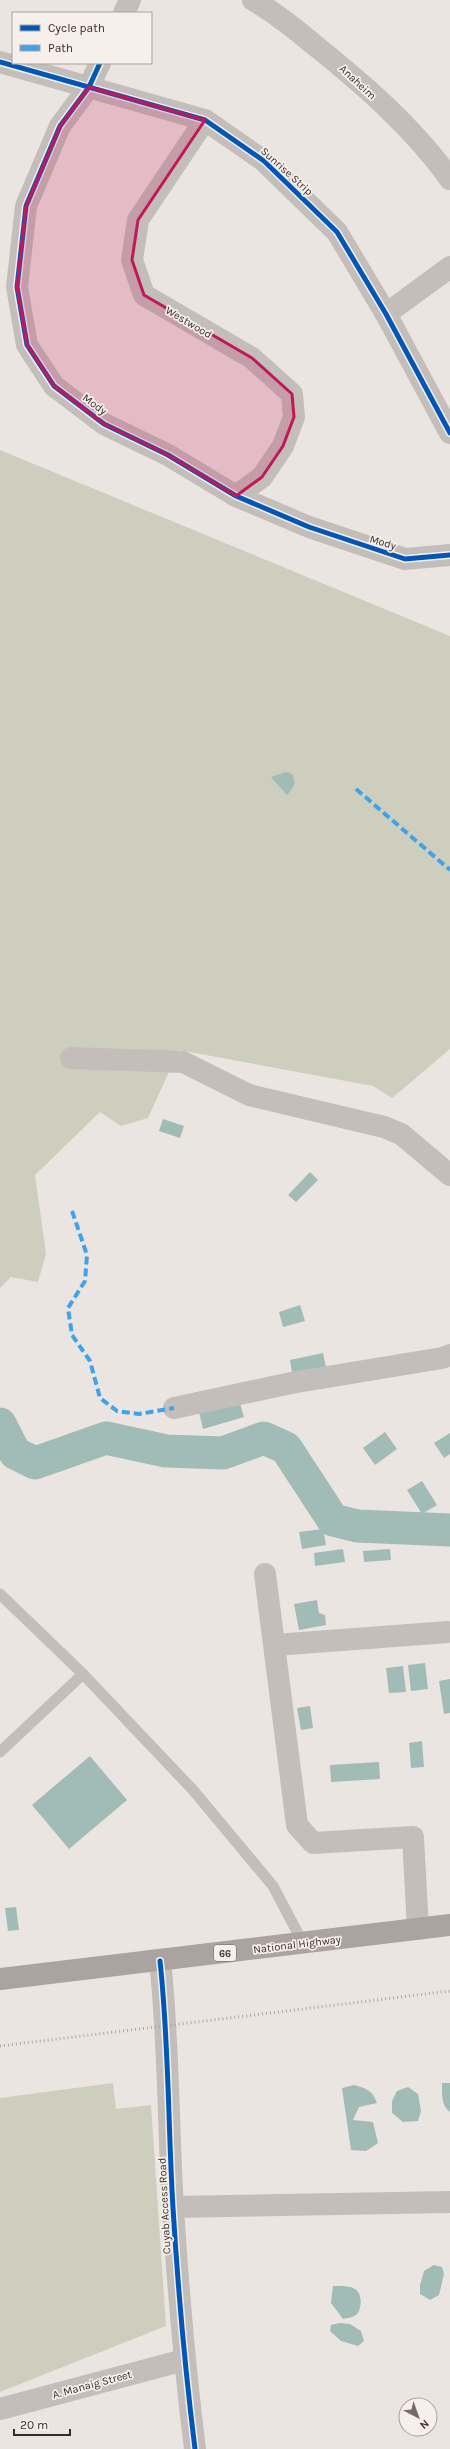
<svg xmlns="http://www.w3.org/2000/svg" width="450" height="2449" viewBox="0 0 450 2449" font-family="Karla,sans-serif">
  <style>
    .green { fill: #cecebe }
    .water { fill: #a1bbb7 }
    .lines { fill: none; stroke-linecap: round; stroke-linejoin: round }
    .river { stroke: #a1bbb7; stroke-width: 33 }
    .service { stroke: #c4bebb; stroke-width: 11 }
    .minor { stroke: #c4bebb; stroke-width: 22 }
    .primary { stroke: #aaa3a0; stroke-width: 22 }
    .rail { stroke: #aca7a5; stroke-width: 3; stroke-dasharray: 1 3; stroke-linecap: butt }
    .quiet { stroke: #3ea3eb; stroke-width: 4; stroke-dasharray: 8 4; stroke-linecap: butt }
    .cycleway-casing { stroke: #f7efea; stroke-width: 8 }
    .cycleway { stroke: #0057b8; stroke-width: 5 }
    .marked { fill: #c2185b; fill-opacity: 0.2; stroke: #c2185b; stroke-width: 3; stroke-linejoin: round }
    .labels { text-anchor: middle; stroke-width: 3.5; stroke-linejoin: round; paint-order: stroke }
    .shield { fill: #f7efea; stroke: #6f6664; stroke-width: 1 }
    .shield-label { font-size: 10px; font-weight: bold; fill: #352b2a }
    .street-label { font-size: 11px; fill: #352b2a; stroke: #f7efea }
  </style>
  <rect width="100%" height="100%" fill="#ebe5e2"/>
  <g class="green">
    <polygon points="0,450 450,636 450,1049 392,1098 373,1086 179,1050 148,1118 121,1126 100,1112 35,1175 46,1254 38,1282 11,1277 0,1288"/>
    <polygon points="113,2083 116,2109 151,2105 166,2326 0,2392 0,2098"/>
  </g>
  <g class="water">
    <path d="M 286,772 L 292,774 C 297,784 293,788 287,795 L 271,777 Z"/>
    <polygon points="163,1119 184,1126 180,1138 159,1131"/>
    <polygon points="310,1172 318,1180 296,1202 288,1195"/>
    <polygon points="300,1305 305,1321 283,1327 279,1312"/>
    <polygon points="323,1353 326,1367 292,1373 290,1360"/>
    <polygon points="239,1400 244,1417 203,1429 199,1412"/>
    <polygon points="385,1432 397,1449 375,1465 363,1448"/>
    <polygon points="450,1433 450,1454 444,1458 434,1443"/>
    <polygon points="422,1481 437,1505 422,1514 407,1490"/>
    <polygon points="323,1529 326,1545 302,1549 299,1532"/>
    <polygon points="343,1549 345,1562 315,1566 314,1553"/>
    <polygon points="390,1549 391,1560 364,1562 363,1551"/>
    <polygon points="317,1600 319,1613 325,1615 326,1625 299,1630 294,1604"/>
    <polygon points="425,1663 428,1689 411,1691 408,1665"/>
    <polygon points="403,1666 406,1692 389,1693 386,1668"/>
    <polygon points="450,1679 450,1713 444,1714 439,1681"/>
    <polygon points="310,1706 313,1728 301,1730 297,1708"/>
    <polygon points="422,1741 424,1767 411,1768 409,1743"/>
    <polygon points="90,1756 127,1800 69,1849 32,1805"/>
    <polygon points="379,1762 380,1779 331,1782 330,1765"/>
    <polygon points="16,1907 19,1930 8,1931 5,1908"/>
    <path d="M 442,2083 L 450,2083 L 450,2112 C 441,2106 442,2093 442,2083 Z"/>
    <path d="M 354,2085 C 366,2088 373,2091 377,2103 L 359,2107 L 353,2120 L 373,2122 L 378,2143 L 366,2151 L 351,2150 L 342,2088 Z"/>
    <polygon points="408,2087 418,2094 421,2111 418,2121 403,2122 392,2113 392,2101 397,2091"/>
    <polygon points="434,2265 442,2267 444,2274 439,2295 430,2300 420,2294 420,2285 424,2271"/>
    <path d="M 333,2286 C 340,2286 348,2285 355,2289 C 362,2293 362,2306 358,2313 C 355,2317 348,2318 343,2319 L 331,2303 Z"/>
    <polygon points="340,2323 350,2324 361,2331 364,2341 358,2346 341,2341 330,2331 331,2325"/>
  </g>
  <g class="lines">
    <polyline class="river" points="0,1424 15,1453 35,1463 106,1438 166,1451 223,1453 264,1438 286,1448 333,1520 357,1526 450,1530"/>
    <g class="service">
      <polyline points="0,1594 83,1674 193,1790 273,1886 303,1943"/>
      <polyline points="0,1752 83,1674"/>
    </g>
    <g class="minor">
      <path d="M 253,0 C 274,12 293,27 312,43 C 362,83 413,127 450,179"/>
      <polyline points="124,13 130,0"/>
      <polyline points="0,62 205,120 264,161 337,232 386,314 450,433"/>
      <polyline points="100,63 89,87 60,126 26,206 17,287 27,345 54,386 104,424 168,455 236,496 309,527 405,559 450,555"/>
      <polyline points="205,120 138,220 132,260 144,295 252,358 292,394 294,417 283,446 262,477 236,496"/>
      <polyline points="386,314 450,267"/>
      <polyline points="71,1058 183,1062 249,1095 384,1127 401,1134 450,1175"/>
      <polyline points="174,1408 291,1383 442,1358 450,1355"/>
      <polyline points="265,1574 297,1825 313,1843 413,1837 418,1929"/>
      <polyline points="275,1645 448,1632"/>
      <path d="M 160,1961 C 169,2043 168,2126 173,2208 C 178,2289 185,2369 195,2449"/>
      <polyline points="173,2207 450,2202"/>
      <polyline points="0,2409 184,2360"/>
    </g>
    <polyline class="primary" points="0,1979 450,1925"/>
    <polyline class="rail" points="0,2046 450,1991"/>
    <g class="quiet">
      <polyline points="356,789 450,870"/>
      <polyline points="72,1211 87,1255 85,1281 68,1308 72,1335 90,1361 100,1398 117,1411 139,1414 174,1408"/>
    </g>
    <g class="cycleway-casing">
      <g id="cycleway">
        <polyline points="0,62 205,120 264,161 337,232 386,314 450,433"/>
        <polyline points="100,63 89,87 60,126 26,206 17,287 27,345 54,386 104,424 168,455 236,496 309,527 405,559 450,555"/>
        <path d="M 160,1961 C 169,2043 168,2126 173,2208 C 178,2289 185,2369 195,2449"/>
      </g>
    </g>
    <use href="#cycleway" class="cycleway"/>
  </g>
  <path class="marked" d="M 89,87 L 205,120 L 138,220 L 132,260 L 144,295 L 252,358 L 292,394 L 294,417 L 283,446 L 262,477 L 236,496 L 168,455 L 104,424 L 54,386 L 27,345 L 17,287 L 26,206 L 60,126 Z"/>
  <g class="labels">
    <rect class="shield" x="214" y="1945" width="22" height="16" rx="3"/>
    <g class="shield-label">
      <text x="225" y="1957">66</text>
    </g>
    <g class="street-label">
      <text transform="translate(358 82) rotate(43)" y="4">Anaheim</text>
      <text transform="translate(287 171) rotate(42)" y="4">Sunrise Strip</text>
      <text transform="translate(189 322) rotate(31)" y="4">Westwood</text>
      <text transform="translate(95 404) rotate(37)" y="4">Mody</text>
      <text transform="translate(383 542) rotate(17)" y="4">Mody</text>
      <text transform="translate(297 1944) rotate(-7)" y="4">National Highway</text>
      <text transform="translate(164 2206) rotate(-93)" y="4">Cuyab Access Road</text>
      <text transform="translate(92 2384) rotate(-15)" y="4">A. Manaig Street</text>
    </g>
  </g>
  <rect x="12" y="12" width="140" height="52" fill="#f7efea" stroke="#a9a19d"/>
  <rect x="20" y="25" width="20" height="6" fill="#0057b8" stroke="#a9a19d"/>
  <text x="48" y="32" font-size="12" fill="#352b2a">Cycle path</text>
  <rect x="20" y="45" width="20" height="6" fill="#3ea3eb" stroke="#a9a19d"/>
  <text x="48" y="52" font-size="12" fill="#352b2a">Path</text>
  <g transform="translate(418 2417) rotate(139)"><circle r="19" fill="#f7efea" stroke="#a9a19d"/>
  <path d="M0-3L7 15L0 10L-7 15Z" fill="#756c6a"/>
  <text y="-6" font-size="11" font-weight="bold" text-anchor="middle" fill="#352b2a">N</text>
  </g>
  <path d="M14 2429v6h56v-6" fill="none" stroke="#352b2a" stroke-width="2"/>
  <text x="20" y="2429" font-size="12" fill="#352b2a" stroke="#f7efea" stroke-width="3" paint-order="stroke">20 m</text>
</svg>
